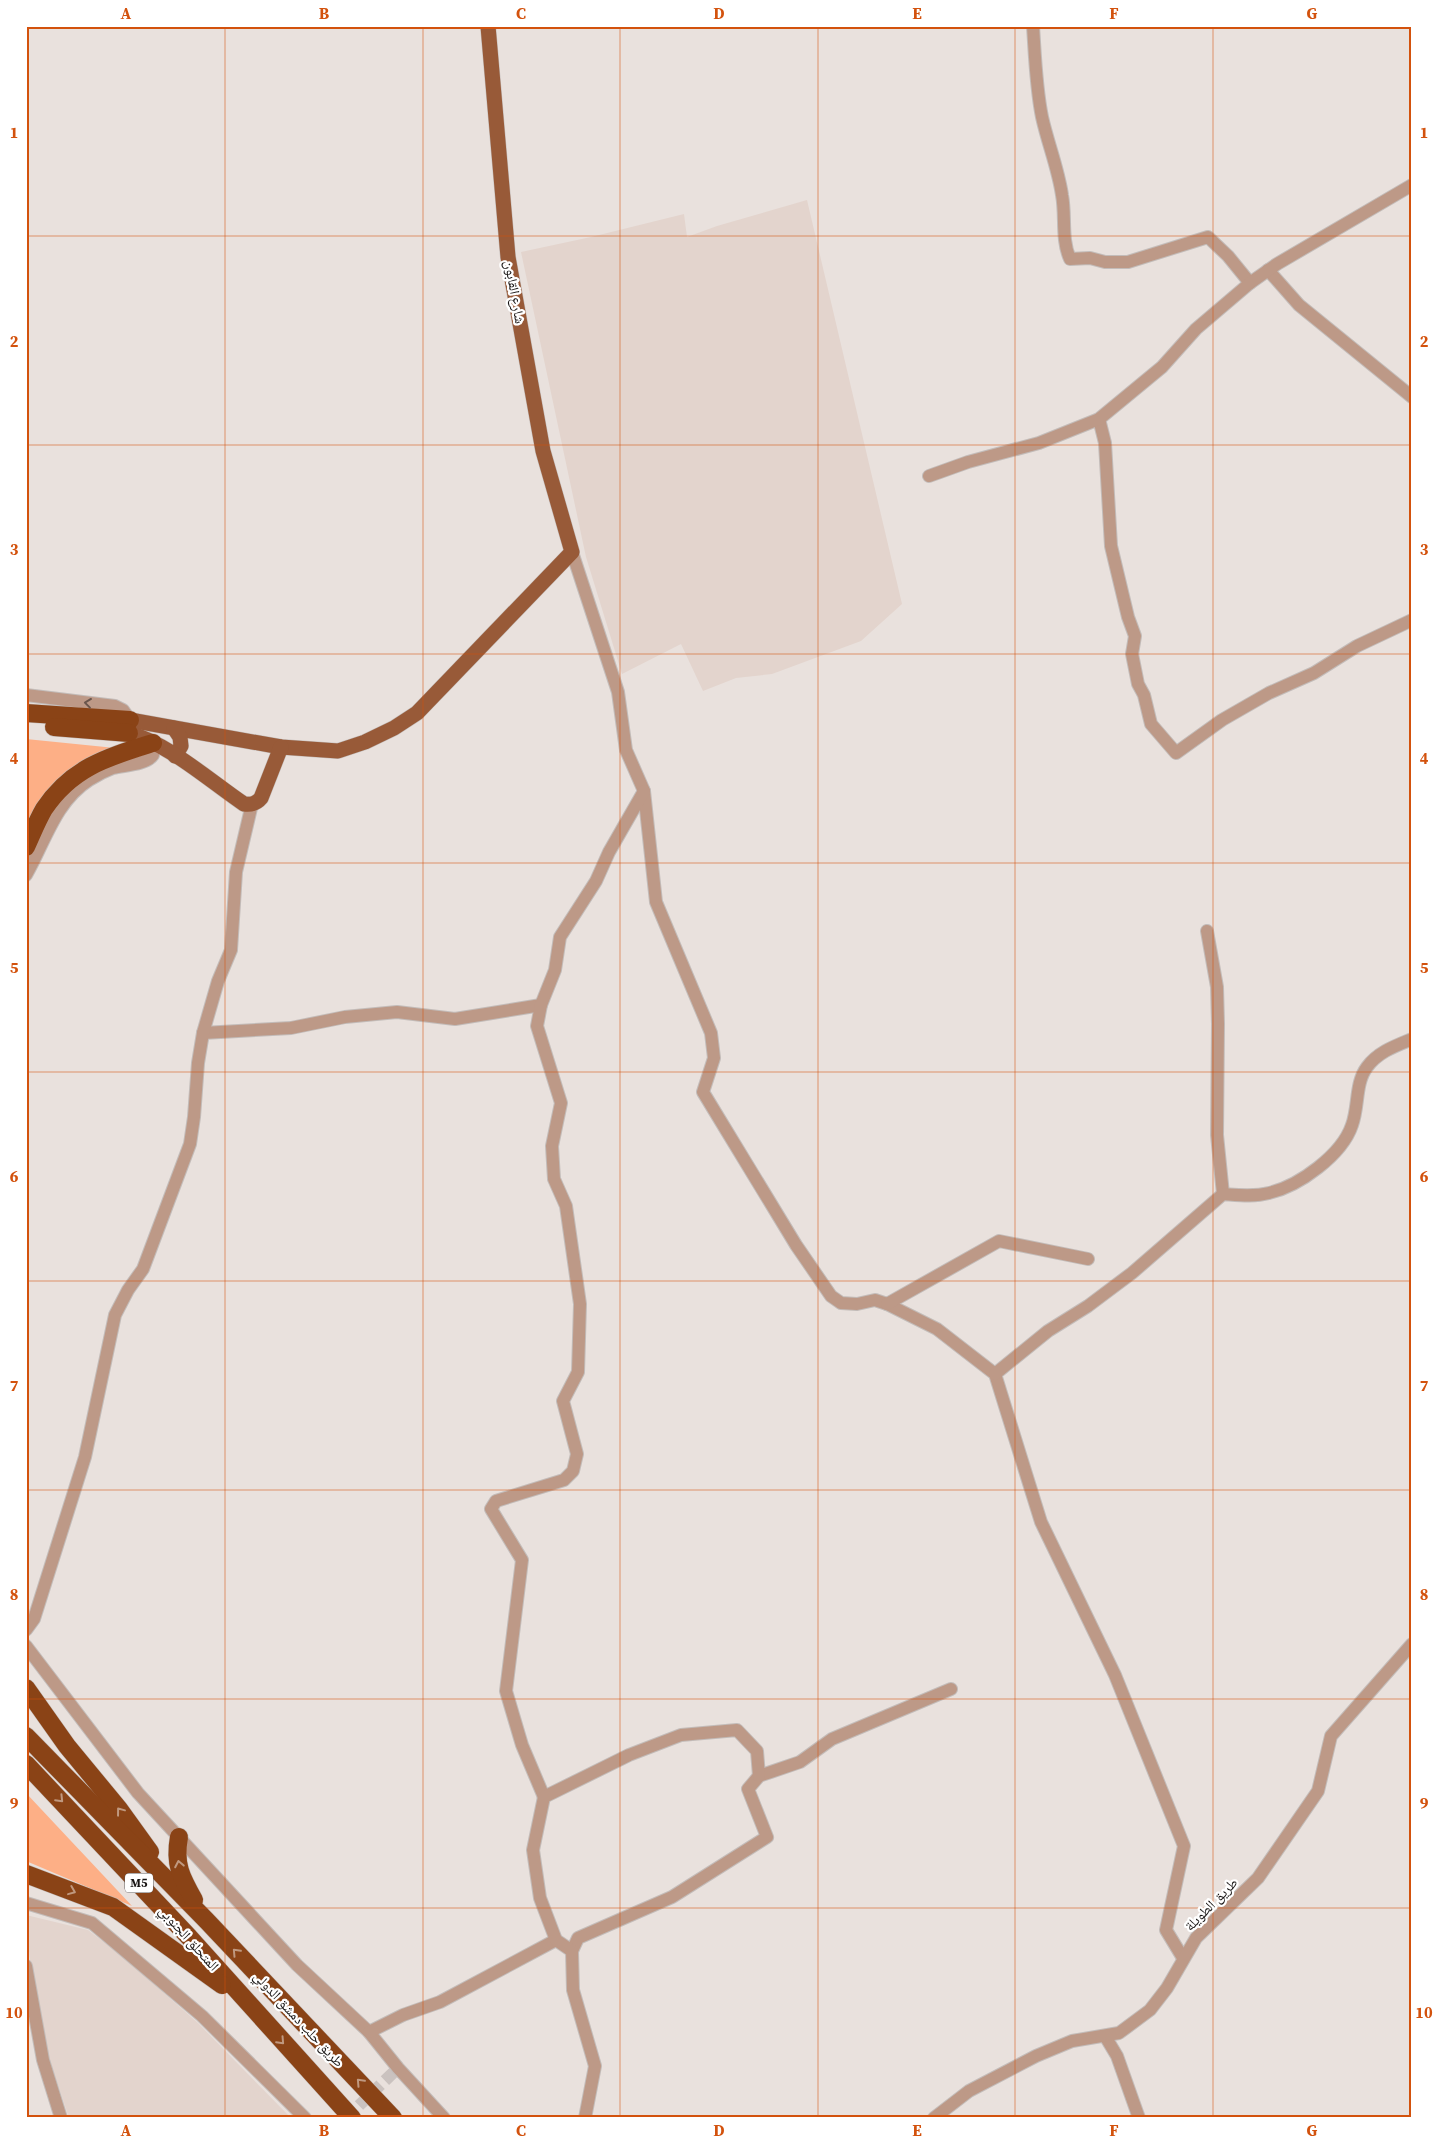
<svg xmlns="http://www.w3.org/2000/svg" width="1438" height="2144" viewBox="0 0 1438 2144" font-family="'Source Serif 4','Noto Naskh Arabic',serif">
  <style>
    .built { fill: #e3d4cd }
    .green { fill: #fdaf86 }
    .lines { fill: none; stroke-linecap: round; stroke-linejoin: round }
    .minor-tunnel { stroke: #cac2bf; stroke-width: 12; stroke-dasharray: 12 6; stroke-linecap: butt }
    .minor-casing { stroke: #c3bcb9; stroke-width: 14 }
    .major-casing { stroke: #c3bcb9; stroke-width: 16 }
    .highway-casing { stroke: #c3bcb9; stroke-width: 19 }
    .minor { stroke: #bd9987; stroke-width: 12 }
    .major { stroke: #985a38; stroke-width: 15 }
    .highway { stroke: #8a4316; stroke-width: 18 }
    .oneway { stroke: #6a564d }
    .oneway2 { stroke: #bf987f }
    .grid { fill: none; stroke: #d3520d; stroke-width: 1; stroke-opacity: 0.55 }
    .labels { text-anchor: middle; stroke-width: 4.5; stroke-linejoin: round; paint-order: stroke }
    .shield { fill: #fff; stroke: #5d5a5a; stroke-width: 1 }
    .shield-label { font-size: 12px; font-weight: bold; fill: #171413 }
    .street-label { font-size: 14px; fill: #171413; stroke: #fff }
    .neatline { fill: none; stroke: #d3520d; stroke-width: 2 }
    .grid-label { font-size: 16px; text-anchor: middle; font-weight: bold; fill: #d3520d }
  </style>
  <rect width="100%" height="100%" fill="#e9e1dd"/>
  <g class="built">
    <polygon points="807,200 902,604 861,641 772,674 736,678 703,691 681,644 622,674 586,557 521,252 591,237 684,214 687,237 717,226"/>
    <polygon points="26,1915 88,1930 121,1955 198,2023 291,2118 69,2118 48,2055 30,1962"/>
  </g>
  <g class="green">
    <polygon points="26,739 135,750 94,762 26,844"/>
    <polygon points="26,1793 132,1906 26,1861"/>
  </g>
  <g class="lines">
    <polyline class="minor-tunnel" points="346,2118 398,2068"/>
    <g class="minor-casing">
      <g id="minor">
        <path d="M 1033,26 C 1035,56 1036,88 1042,117 C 1048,144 1058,168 1062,195 C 1066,216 1061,239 1070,259 L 1090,258 L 1105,262 L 1128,262 L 1208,237 L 1228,256 L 1250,283"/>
        <polyline points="1268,270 1299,305 1412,397"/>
        <polyline points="1099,419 1105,443 1111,546 1128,617 1135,636 1132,654 1138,684 1144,695 1151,724 1176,753 1222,720 1269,693 1314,673 1357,646 1412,620"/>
        <polyline points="929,476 968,462 1039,443 1099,419 1162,367 1196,329 1250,283 1277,264 1412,185"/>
        <polyline points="572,552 618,692 626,750 644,791 656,902 711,1033 714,1058 703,1092 796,1245 831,1296 841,1303 857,1304 875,1300 887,1304 937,1329 995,1374 1041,1522 1115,1675 1184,1846 1166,1930 1183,1958"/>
        <polyline points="26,695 115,706 123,710 130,720"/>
        <path d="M 26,875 C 45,842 55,802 89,780 C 97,775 105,771 113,768 C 125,765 146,765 153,755 L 153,743"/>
        <polyline points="1207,931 1217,987 1218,1024 1217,1135 1223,1194"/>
        <polyline points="203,1033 291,1028 345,1017 397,1012 455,1019 541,1005"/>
        <polyline points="887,1304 999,1241 1088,1259"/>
        <path d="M 995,1374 L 1048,1331 L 1088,1306 L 1132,1273 L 1223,1194 C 1238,1195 1254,1197 1269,1193 C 1299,1186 1342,1155 1352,1125 C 1359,1106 1355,1083 1367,1067 C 1378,1052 1395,1046 1412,1039"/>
        <polyline points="26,1630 34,1619 85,1457 115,1315 128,1290 143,1269 190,1144 194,1117 198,1063 203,1033 218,981 231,950 236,872 252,804"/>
        <polyline points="26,1646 138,1793 297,1965 369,2032 398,2068 444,2118"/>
        <polyline points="544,1797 522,1745 506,1691 522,1560 491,1509 496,1501 564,1480 573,1471 577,1454 563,1401 578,1372 580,1304 566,1206 554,1179 552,1146 561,1103 537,1026 541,1005 555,970 560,937 596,881 609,852 644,791"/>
        <polyline points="26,1903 92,1923 202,2016 305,2118"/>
        <polyline points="572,1951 578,1938 672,1897 767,1837 748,1789 759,1776 800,1762 832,1739 951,1689"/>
        <polyline points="26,1966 43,2060 61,2118"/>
        <polyline points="369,2032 403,2015 440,2002 556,1940"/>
        <polyline points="1105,2036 1117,2056 1139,2118"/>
        <polyline points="585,2118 595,2066 573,1990 572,1951 556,1940 540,1898 533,1850 544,1797 629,1755 681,1735 737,1730 757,1751 759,1776"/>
        <polyline points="934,2118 969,2091 1036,2056 1072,2041 1119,2033 1150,2010 1167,1988 1196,1938 1258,1878 1318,1791 1331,1736 1412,1644"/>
      </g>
    </g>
    <g class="major-casing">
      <g id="major">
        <polyline points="130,720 281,747 338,751 365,742 394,728 417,713 572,552 543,451 508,257 488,26"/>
        <polyline points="174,728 180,737 181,746 175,756"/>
        <path d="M 129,733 C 169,744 210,781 244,804 C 251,805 256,804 261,798 L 281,747"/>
      </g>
    </g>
    <g class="highway-casing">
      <g id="highway">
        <polyline points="26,713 130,720"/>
        <polyline points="54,727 129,733"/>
        <path d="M 26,847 C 32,834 37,821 44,809 C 72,767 108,757 153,743"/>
        <polyline points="26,1688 67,1746 119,1809 150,1852"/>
        <polyline points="26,1736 206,1920 393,2118"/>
        <polyline points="26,1764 189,1937 352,2118"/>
        <path d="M 179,1837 C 174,1864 181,1877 194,1900"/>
        <polyline points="26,1874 113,1907 222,1985"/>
      </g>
    </g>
    <use href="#minor" class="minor"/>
    <use href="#major" class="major"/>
    <use href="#highway" class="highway"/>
  </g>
  <defs><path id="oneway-chevron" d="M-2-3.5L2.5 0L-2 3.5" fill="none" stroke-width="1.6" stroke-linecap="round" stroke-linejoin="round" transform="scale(1.25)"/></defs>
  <use class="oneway" href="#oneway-chevron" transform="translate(88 703) rotate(-173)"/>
  <g class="oneway2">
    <use href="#oneway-chevron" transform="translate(60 1799) rotate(46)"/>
    <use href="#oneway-chevron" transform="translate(120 1811) rotate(-127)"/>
    <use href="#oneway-chevron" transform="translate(179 1864) rotate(-101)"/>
    <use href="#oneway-chevron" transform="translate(72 1891) rotate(22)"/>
    <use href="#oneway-chevron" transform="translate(236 1952) rotate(-133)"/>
    <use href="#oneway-chevron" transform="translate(281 2041) rotate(47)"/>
    <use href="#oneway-chevron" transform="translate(360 2082) rotate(-133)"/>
  </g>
  <path class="grid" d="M 225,26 L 225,2118M 423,26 L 423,2118M 620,26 L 620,2118M 818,26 L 818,2118M 1015,26 L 1015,2118M 1213,26 L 1213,2118M 26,236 L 1412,236M 26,445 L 1412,445M 26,654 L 1412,654M 26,863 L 1412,863M 26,1072 L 1412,1072M 26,1281 L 1412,1281M 26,1490 L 1412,1490M 26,1699 L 1412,1699M 26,1908 L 1412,1908"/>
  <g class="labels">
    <rect class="shield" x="125" y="1873.5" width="28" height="19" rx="4"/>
    <g class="shield-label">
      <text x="139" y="1887">M5</text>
    </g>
    <g class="street-label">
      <text transform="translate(515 292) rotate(80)" y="5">شارع القابون</text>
      <text transform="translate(1211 1904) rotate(-45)" y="5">طريق الطويلة</text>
      <text transform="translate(189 1938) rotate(48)" y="5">المتحلق الجنوبي</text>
      <text transform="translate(299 2019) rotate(47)" y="5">طريق حلب دمشق الدولي</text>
    </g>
  </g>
  <rect width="1438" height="2144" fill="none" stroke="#ffffff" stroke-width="55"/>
  <rect x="28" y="28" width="1382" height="2088" class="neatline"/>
  <g class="grid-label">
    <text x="126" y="19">A</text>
    <text x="324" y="19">B</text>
    <text x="521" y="19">C</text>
    <text x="719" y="19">D</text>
    <text x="917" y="19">E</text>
    <text x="1114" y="19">F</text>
    <text x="1312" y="19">G</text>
    <text x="14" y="138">1</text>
    <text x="1424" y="138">1</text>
    <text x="14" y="347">2</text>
    <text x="1424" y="347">2</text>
    <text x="14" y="555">3</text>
    <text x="1424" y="555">3</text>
    <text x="14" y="764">4</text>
    <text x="1424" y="764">4</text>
    <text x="14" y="973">5</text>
    <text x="1424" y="973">5</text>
    <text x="14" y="1182">6</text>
    <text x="1424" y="1182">6</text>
    <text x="14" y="1391">7</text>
    <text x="1424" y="1391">7</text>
    <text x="14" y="1600">8</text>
    <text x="1424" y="1600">8</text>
    <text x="14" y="1809">9</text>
    <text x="1424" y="1809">9</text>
    <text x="14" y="2018">10</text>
    <text x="1424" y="2018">10</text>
    <text x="126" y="2136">A</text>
    <text x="324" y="2136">B</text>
    <text x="521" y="2136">C</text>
    <text x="719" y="2136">D</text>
    <text x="917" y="2136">E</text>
    <text x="1114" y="2136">F</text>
    <text x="1312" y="2136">G</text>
  </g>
</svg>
